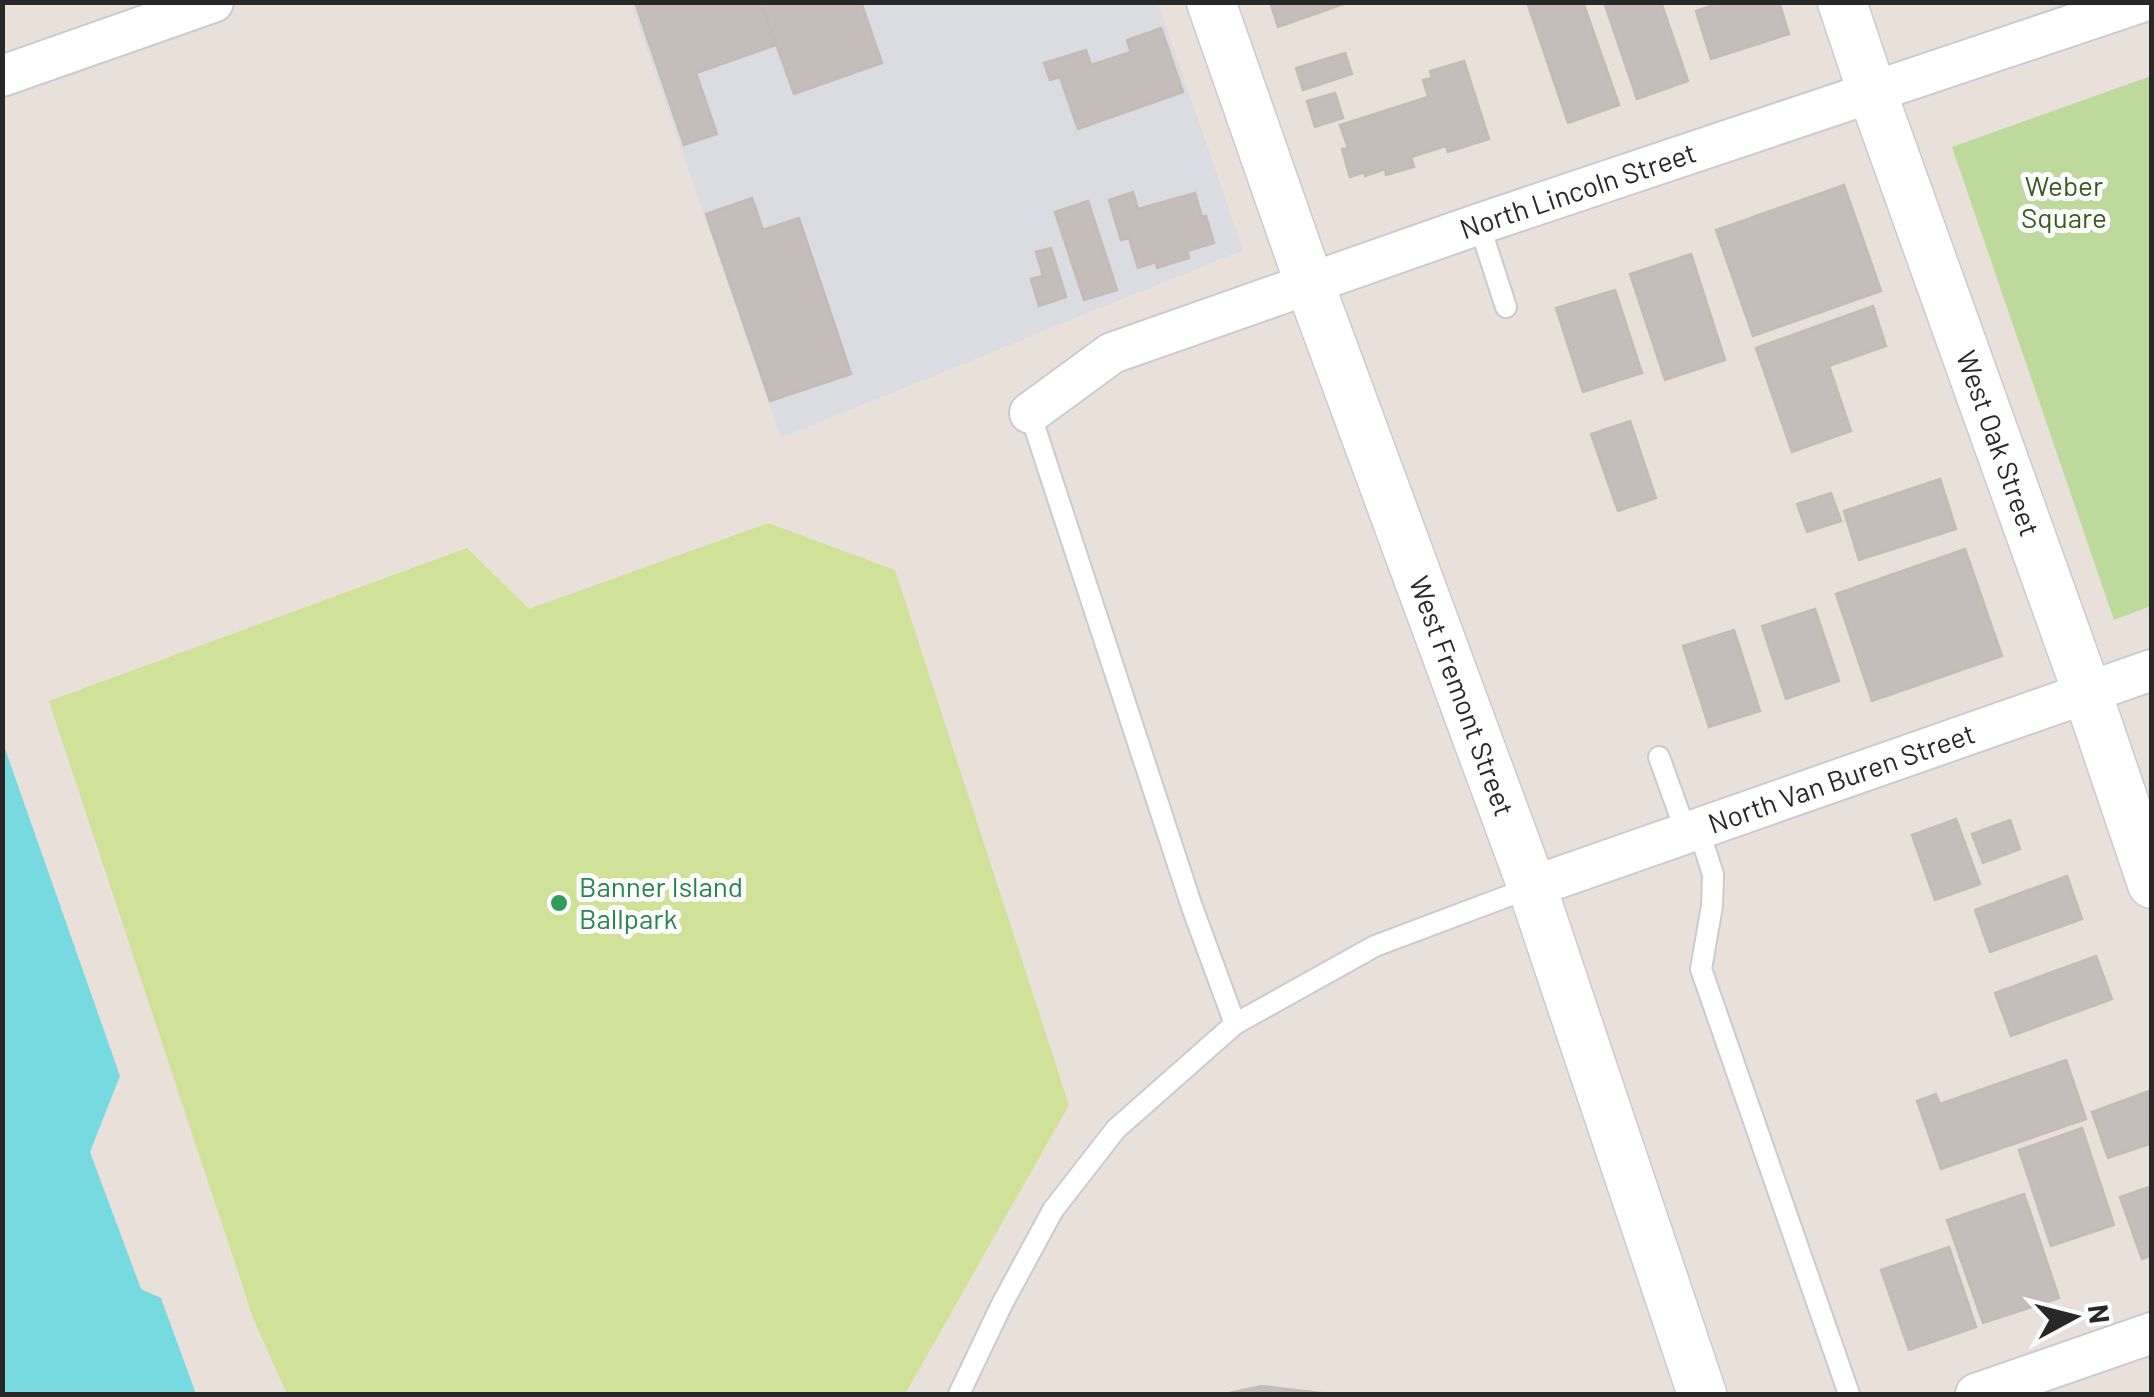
<svg xmlns="http://www.w3.org/2000/svg" width="2154" height="1397" viewBox="0 0 2154 1397" font-family="Barlow,sans-serif">
  <style>
    .industrial { fill: #dbdbe2 }
    .green { fill: #bdda9c }
    .pitch { fill: #d0e198 }
    .water { fill: #77dae1 }
    .building { fill: #c4bdba; stroke: #c4bbb5; stroke-width: 2.5 }
    .lines { fill: none; stroke-linecap: round; stroke-linejoin: round }
    .service-casing { stroke: #c6ccd4; stroke-width: 24 }
    .minor-casing { stroke: #c6ccd4; stroke-width: 44 }
    .tertiary-casing { stroke: #c6ccd4; stroke-width: 51 }
    .service { stroke: #fff; stroke-width: 20 }
    .minor { stroke: #fff; stroke-width: 40 }
    .tertiary { stroke: #fff; stroke-width: 48 }
    .leisure-dot { fill: #2e9e5b; stroke: #fff; stroke-width: 4 }
    .labels { text-anchor: middle; stroke-width: 10; stroke-linejoin: round; paint-order: stroke }
    .park-label { font-size: 28px; fill: #385c20; stroke: #fff }
    .street-label { font-size: 28px; fill: #282828; stroke: #fff }
    .leisure-label { font-size: 28px; fill: #27864d; stroke: #fff; text-anchor: start }
  </style>
  <rect width="100%" height="100%" fill="#e9e0da"/>
  <polygon class="industrial" points="631,3 1158,3 1243,250 781,438"/>
  <polygon class="green" points="2151,76 2151,606 2114,620 1952,147"/>
  <polygon class="pitch" points="768,523 895,570 1069,1105 905,1394 287,1394 253,1318 49,701 467,548 529,609"/>
  <polygon class="water" points="3,743 120,1076 90,1152 141,1289 161,1298 196,1394 3,1394"/>
  <g class="building">
    <polygon points="635,2 761,2 776,45 696,73 717,134 684,145"/>
    <polygon points="761,2 861,2 882,63 794,94"/>
    <polygon points="1270,2 1349,2 1278,27"/>
    <polygon points="1527,2 1583,2 1619,105 1568,123"/>
    <polygon points="1604,2 1661,2 1688,81 1637,99"/>
    <polygon points="1722,2 1779,2 1789,34 1711,59 1696,11"/>
    <polygon points="1161,28 1183,92 1078,129 1060,77 1050,80 1044,63 1086,50 1091,65 1131,52 1127,40"/>
    <polygon points="1345,53 1352,74 1303,90 1296,68"/>
    <polygon points="1464,61 1489,139 1448,152 1446,146 1411,157 1414,167 1386,175 1385,169 1365,176 1364,172 1350,177 1342,149 1348,148 1340,125 1428,97 1423,80 1432,78 1430,71"/>
    <polygon points="1335,93 1343,118 1315,127 1307,101"/>
    <polygon points="1844,185 1881,291 1753,336 1716,230"/>
    <polygon points="1133,192 1138,209 1195,193 1202,217 1206,216 1214,243 1187,251 1189,258 1157,268 1156,262 1138,268 1129,238 1121,240 1109,200"/>
    <polygon points="752,198 763,230 799,218 851,374 770,401 706,214"/>
    <polygon points="1088,201 1117,290 1084,300 1055,212"/>
    <polygon points="1051,248 1066,297 1039,306 1031,279 1043,276 1036,252"/>
    <polygon points="1691,254 1725,360 1665,380 1630,274"/>
    <polygon points="1615,290 1642,373 1583,392 1556,308"/>
    <polygon points="1873,306 1886,346 1829,366 1851,431 1792,452 1756,348"/>
    <polygon points="1630,421 1656,498 1618,511 1591,434"/>
    <polygon points="1940,479 1956,529 1859,560 1844,511"/>
    <polygon points="1831,493 1841,521 1807,532 1797,504"/>
    <polygon points="1965,549 2002,656 1872,701 1836,594"/>
    <polygon points="1815,609 1839,681 1786,699 1762,626"/>
    <polygon points="1734,630 1760,711 1709,727 1683,646"/>
    <polygon points="1956,819 1980,884 1935,900 1912,835"/>
    <polygon points="2010,820 2020,849 1983,863 1972,834"/>
    <polygon points="2067,876 2082,919 1990,952 1975,910"/>
    <polygon points="2096,956 2112,999 2011,1036 1995,993"/>
    <polygon points="2066,1060 2086,1119 1941,1169 1917,1101 1936,1094 1940,1104"/>
    <polygon points="2152,1090 2152,1143 2108,1158 2092,1112"/>
    <polygon points="2082,1128 2114,1225 2051,1246 2019,1150"/>
    <polygon points="2152,1186 2152,1255 2142,1259 2120,1197"/>
    <polygon points="2024,1194 2059,1298 1983,1323 1947,1220"/>
    <polygon points="1949,1247 1976,1327 1909,1350 1881,1270"/>
    <polygon points="1262,1386 1329,1394 1225,1394"/>
  </g>
  <g class="lines">
    <g class="service-casing">
      <g id="service">
        <polyline points="1479,224 1506,307"/>
        <polyline points="1030,413 1192,907 1235,1024"/>
        <polyline points="1659,757 1686,832"/>
        <polyline points="1698,828 1713,874 1712,906 1701,969 1849,1394"/>
        <polyline points="959,1394 1002,1304 1053,1210 1116,1129 1235,1024 1375,946 1532,887"/>
      </g>
    </g>
    <g class="minor-casing">
      <g id="minor">
        <polyline points="2,76 213,2"/>
        <path id="s1" d="M 1030,413 L 1112,353 L 1479,224 L 2141,2"/>
        <path id="s2" d="M 1532,887 L 2152,670"/>
        <polyline points="1976,1394 2152,1333"/>
      </g>
    </g>
    <g class="tertiary-casing">
      <g id="tertiary">
        <path id="s3" d="M 1211,2 L 1310,285 L 1532,887 L 1702,1394"/>
        <path id="s4" d="M 1842,2 L 1872,92 L 2087,692 L 2152,884"/>
      </g>
    </g>
    <use href="#service" class="service"/>
    <use href="#minor" class="minor"/>
    <use href="#tertiary" class="tertiary"/>
  </g>
  <circle class="leisure-dot" cx="559" cy="903" r="10"/>
  <g class="labels">
    <g class="park-label">
      <text x="2064" y="196">Weber<tspan x="2064" dy="32">Square</tspan></text>
    </g>
    <g class="street-label">
      <text dy="10" stroke="none"><textPath href="#s1" startOffset="595">North Lincoln Street</textPath></text>
      <text dy="10" stroke="none"><textPath href="#s4" startOffset="468">West Oak Street</textPath></text>
      <text dy="10" stroke="none"><textPath href="#s3" startOffset="738">West Fremont Street</textPath></text>
      <text dy="10" stroke="none"><textPath href="#s2" startOffset="328">North Van Buren Street</textPath></text>
    </g>
    <g class="leisure-label">
      <text x="579" y="897">Banner Island<tspan x="579" dy="32">Ballpark</tspan></text>
    </g>
  </g>
  <rect width="2154" height="1397" fill="none" stroke="#282828" stroke-width="10"/>
  <g transform="translate(2074 1317) rotate(83)" stroke="#ffffff" stroke-width="8" paint-order="stroke">
  <path d="M0-8L18 38L0 25L-18 38Z" fill="#282828"/>
  <text y="-15" font-size="28" font-weight="bold" text-anchor="middle" fill="#282828">N</text>
  </g>
</svg>
